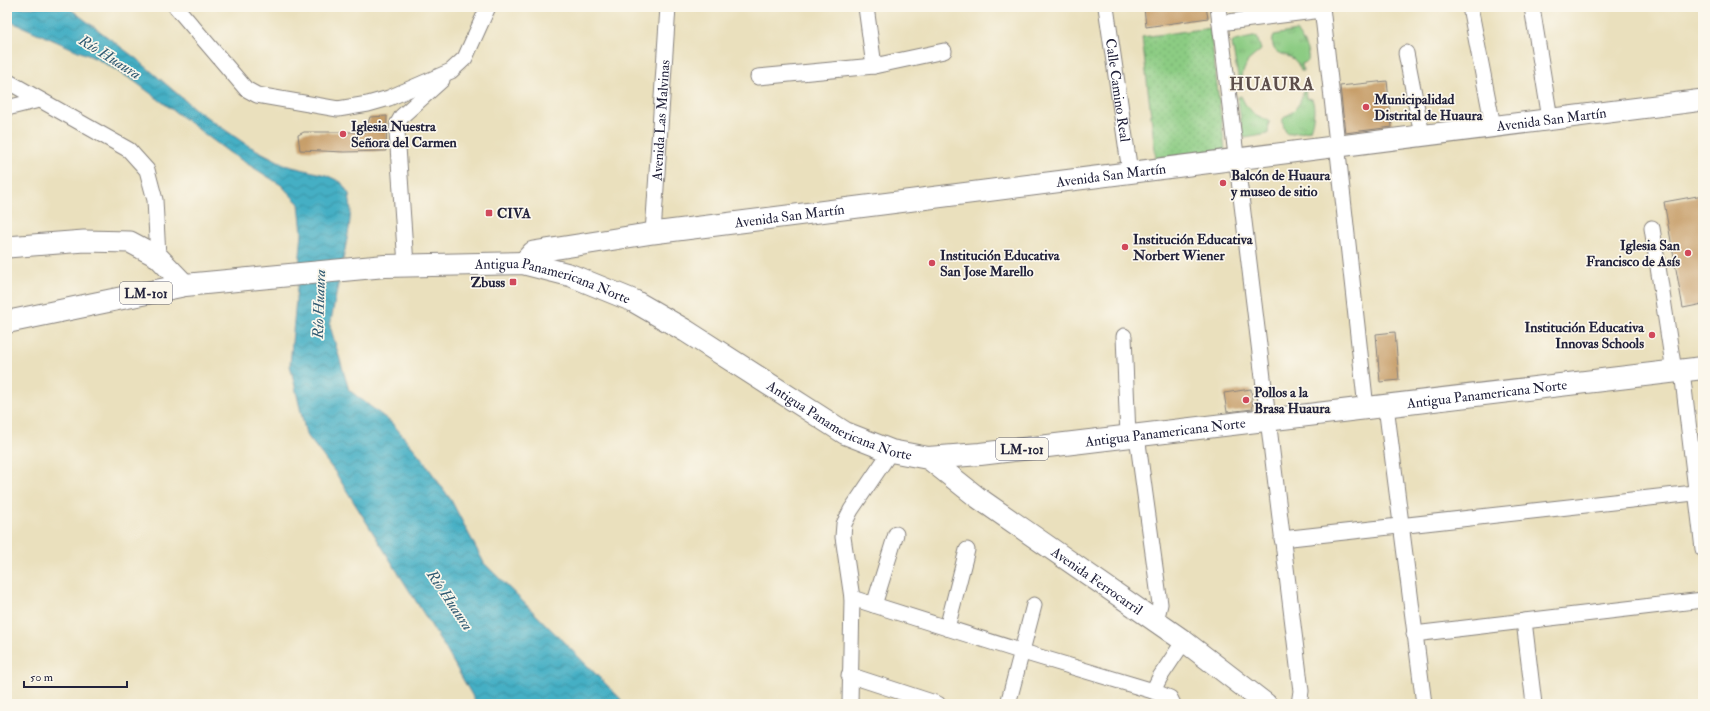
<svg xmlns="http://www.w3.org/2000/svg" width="1710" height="711" viewBox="0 0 1710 711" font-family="'IM FELL Double Pica',serif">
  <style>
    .grass { fill: url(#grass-tufts); stroke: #57775f }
    .park { fill: url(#park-dots); stroke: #57775f }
    .water { fill: url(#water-waves); stroke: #346880 }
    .building { fill: #c79f6a }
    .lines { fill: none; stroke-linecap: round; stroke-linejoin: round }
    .street-casing { stroke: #86817c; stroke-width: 17 }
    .secondary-casing { stroke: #86817c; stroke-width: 23 }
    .primary-casing { stroke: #86817c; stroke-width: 24 }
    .street { stroke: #fff; stroke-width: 15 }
    .secondary { stroke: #fff; stroke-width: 21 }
    .primary { stroke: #fff; stroke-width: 22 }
    .poi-dot { fill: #d1495b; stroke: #fbf7ec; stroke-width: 1.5 }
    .labels { text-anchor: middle; stroke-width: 3.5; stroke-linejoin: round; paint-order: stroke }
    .shield { fill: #fbf7ec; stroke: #636270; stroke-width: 1 }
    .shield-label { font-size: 13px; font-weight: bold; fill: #22223b }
    .street-label { font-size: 14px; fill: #22223b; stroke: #fbf7ec }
    .poi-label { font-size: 14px; font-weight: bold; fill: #22223b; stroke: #fbf7ec; text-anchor: start }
    .water-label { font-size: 15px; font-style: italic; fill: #305a72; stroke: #fbf7ec }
    .district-label { font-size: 18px; font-weight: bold; letter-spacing: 1px; fill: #5c4e4b; stroke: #fbf7ec }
  </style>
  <defs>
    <pattern id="grass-tufts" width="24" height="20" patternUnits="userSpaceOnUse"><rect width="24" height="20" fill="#8ccc83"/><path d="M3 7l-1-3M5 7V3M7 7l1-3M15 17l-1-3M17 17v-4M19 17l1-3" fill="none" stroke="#78af72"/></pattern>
    <pattern id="park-dots" width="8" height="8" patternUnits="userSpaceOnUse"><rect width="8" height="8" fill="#8ccc83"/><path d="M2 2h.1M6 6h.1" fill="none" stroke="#78af72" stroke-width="1.8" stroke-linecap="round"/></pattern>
    <pattern id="water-waves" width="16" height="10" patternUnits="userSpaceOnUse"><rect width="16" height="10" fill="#45afc4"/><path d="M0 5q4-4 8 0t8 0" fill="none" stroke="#398ea0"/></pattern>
  </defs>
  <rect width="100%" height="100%" fill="#fbf7ec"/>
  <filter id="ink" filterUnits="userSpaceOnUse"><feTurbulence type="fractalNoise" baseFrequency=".025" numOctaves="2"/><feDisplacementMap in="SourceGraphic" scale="8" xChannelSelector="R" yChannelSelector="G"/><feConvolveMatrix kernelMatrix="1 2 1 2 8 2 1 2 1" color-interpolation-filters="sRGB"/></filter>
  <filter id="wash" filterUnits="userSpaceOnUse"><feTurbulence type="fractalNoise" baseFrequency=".012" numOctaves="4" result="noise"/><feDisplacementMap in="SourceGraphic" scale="16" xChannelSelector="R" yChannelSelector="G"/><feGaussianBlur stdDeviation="0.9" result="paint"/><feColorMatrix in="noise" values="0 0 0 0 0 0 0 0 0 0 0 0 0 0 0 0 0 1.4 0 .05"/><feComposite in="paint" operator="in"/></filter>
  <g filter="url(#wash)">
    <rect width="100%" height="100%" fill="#eae0bd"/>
    <g class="grass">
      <path d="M 1296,31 C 1302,40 1310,50 1308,61 L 1302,64 L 1303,71 L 1301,71 C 1295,52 1282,58 1275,50 C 1272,47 1272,38 1274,35 Z"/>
      <polygon points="1253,37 1257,37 1261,50 1248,61 1243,72 1241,82 1239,82 1232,43 1234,41"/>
      <path d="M 1305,90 L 1306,98 L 1312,99 C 1316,109 1313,121 1310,130 L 1288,134 C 1284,131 1282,123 1283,119 C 1285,116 1288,115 1291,113 C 1298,107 1302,100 1303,91 Z"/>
      <polygon points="1241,96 1245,104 1254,114 1269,121 1268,134 1245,138 1243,136 1238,100 1238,97"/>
    </g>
    <polygon class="park" points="1210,28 1225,150 1156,160 1142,37"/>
    <polygon class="water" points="7,7 69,8 138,60 195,109 247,145 288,166 326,175 341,182 349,194 351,210 349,229 330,326 349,390 392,423 420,456 451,500 484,563 620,698 623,704 477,704 444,646 335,472 306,434 290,365 302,233 299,204 281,185 230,153 134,81 99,60 7,20"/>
    <g id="blocks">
      <g class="building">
        <polygon points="1144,7 1206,7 1208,18 1146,27"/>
        <polygon points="1387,81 1392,127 1345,133 1340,86"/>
        <polygon points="387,116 386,151 344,152 300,150 298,135 304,132 365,132 370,117"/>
        <polygon points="1703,195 1703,304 1683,308 1664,202"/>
        <polygon points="1395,332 1399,380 1380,382 1376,334"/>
        <polygon points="1251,389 1253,409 1227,412 1224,393"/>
      </g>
    </g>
  </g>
  <g filter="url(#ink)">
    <use href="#blocks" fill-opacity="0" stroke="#86817c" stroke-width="1"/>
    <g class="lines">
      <g class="street-casing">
        <g id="street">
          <polyline points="176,7 246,89 257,95 338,109 368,104 389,98 451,71 465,58 488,7"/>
          <polyline points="866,7 874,66"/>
          <path id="s1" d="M 1106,7 L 1130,172"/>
          <polyline points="1218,7 1301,691 1299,704"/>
          <polyline points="1322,7 1366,408"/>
          <polyline points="1470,7 1493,126"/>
          <polyline points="1532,7 1550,119"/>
          <polyline points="1220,23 1322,10"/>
          <polyline points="1406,53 1422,135"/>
          <polyline points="758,77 874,66 944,51"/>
          <polyline points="7,81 129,150 147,170 155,200 158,257"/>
          <polyline points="7,108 39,100"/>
          <polyline points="1652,228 1674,371"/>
          <path id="s2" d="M 653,233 L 668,7"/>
          <polyline points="406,265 397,132 398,123 402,116 442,80"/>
          <polyline points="1124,336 1128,436"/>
          <polyline points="1682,371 1703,549"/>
          <polyline points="1386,406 1424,704"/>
          <polyline points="1137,436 1160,604 1156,621"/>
          <polyline points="1282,539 1703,492"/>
          <polyline points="852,598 1023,652 1153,691 1170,698 1173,704"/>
          <polyline points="874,605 896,534"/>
          <polyline points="1524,621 1534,704"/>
          <polyline points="947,628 967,550"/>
          <polyline points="1414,634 1703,600"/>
          <polyline points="849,675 938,704"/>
          <polyline points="1153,691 1160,677 1184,641"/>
          <polyline points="850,704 852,598 843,537 844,524 851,510 891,451"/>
          <polyline points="1008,704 1034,605"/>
        </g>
      </g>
      <g class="secondary-casing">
        <g id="secondary">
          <polyline points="7,247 84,241 130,242 158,257 185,285"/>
          <path id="s3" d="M 523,263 L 533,252 L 653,233 L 1703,100"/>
          <path id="s4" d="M 928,458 L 977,497 L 1184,641 L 1266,704"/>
        </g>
      </g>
      <g class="primary-casing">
        <g id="primary">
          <path id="s5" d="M 7,322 L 185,285 L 385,266 L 523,263 L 570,275 L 634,301 L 686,331 L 845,433 L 891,451 L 928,458 L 980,454 L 1703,368"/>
        </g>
      </g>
      <use href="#street" class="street"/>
      <use href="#secondary" class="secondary"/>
      <use href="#primary" class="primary"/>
    </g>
  </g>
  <g class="poi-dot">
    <circle cx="1366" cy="107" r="4"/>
    <circle cx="343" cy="134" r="4"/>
    <circle cx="1223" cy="183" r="4"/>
    <rect x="485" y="209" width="8" height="8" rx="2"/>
    <circle cx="1125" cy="247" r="4"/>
    <circle cx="1688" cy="253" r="4"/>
    <circle cx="932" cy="263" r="4"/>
    <rect x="509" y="278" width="8" height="8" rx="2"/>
    <circle cx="1652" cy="335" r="4"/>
    <circle cx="1246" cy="400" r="4"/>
  </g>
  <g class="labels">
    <g class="shield">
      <rect x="120" y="282" width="52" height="22" rx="3"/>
      <rect x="996" y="438" width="52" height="22" rx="3"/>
    </g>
    <g class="shield-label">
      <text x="146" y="298">LM-101</text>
      <text x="1022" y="454">LM-101</text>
    </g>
    <g class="street-label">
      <text dy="5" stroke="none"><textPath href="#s1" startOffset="84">Calle Camino Real</textPath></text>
      <text dy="5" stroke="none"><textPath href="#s3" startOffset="1042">Avenida San Martín</textPath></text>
      <text dy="5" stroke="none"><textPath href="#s2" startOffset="113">Avenida Las Malvinas</textPath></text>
      <text dy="5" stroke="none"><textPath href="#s3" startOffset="598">Avenida San Martín</textPath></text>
      <text dy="5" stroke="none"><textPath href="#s3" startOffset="274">Avenida San Martín</textPath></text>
      <text dy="5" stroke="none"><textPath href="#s5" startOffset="553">Antigua Panamericana Norte</textPath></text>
      <text dy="5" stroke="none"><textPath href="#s5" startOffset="1537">Antigua Panamericana Norte</textPath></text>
      <text dy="5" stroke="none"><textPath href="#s5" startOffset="877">Antigua Panamericana Norte</textPath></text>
      <text dy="5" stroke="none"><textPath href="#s5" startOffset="1213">Antigua Panamericana Norte</textPath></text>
      <text dy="5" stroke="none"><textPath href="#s4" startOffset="209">Avenida Ferrocarril</textPath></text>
    </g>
    <g class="poi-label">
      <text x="1374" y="104">Municipalidad<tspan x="1374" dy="16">Distrital de Huaura</tspan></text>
      <text x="351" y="131">Iglesia Nuestra<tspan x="351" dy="16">Señora del Carmen</tspan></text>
      <text x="1231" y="180">Balcón de Huaura<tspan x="1231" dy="16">y museo de sitio</tspan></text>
      <text x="497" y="218">CIVA</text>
      <text x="1133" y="244">Institución Educativa<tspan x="1133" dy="16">Norbert Wiener</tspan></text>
      <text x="1680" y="250" text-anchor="end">Iglesia San<tspan x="1680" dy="16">Francisco de Asís</tspan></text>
      <text x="940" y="260">Institución Educativa<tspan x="940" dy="16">San Jose Marello</tspan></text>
      <text x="505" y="287" text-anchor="end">Zbuss</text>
      <text x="1644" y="332" text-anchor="end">Institución Educativa<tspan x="1644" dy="16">Innovas Schools</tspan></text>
      <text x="1254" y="397">Pollos a la<tspan x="1254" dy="16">Brasa Huaura</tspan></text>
    </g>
    <g class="water-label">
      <text transform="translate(110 57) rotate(32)" y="5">Río Huaura</text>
      <text transform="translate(319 304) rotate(-88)" y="5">Río Huaura</text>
      <text transform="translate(450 600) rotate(56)" y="5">Río Huaura</text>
    </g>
    <g class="district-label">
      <text x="1272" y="90">HUAURA</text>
    </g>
  </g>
  <rect width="1710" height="711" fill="none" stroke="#fbf7ec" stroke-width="24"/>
  <path d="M24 681v6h103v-6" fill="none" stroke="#22223b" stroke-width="2"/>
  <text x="30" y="681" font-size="12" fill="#22223b" stroke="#fbf7ec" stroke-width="3" paint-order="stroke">50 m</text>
</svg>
